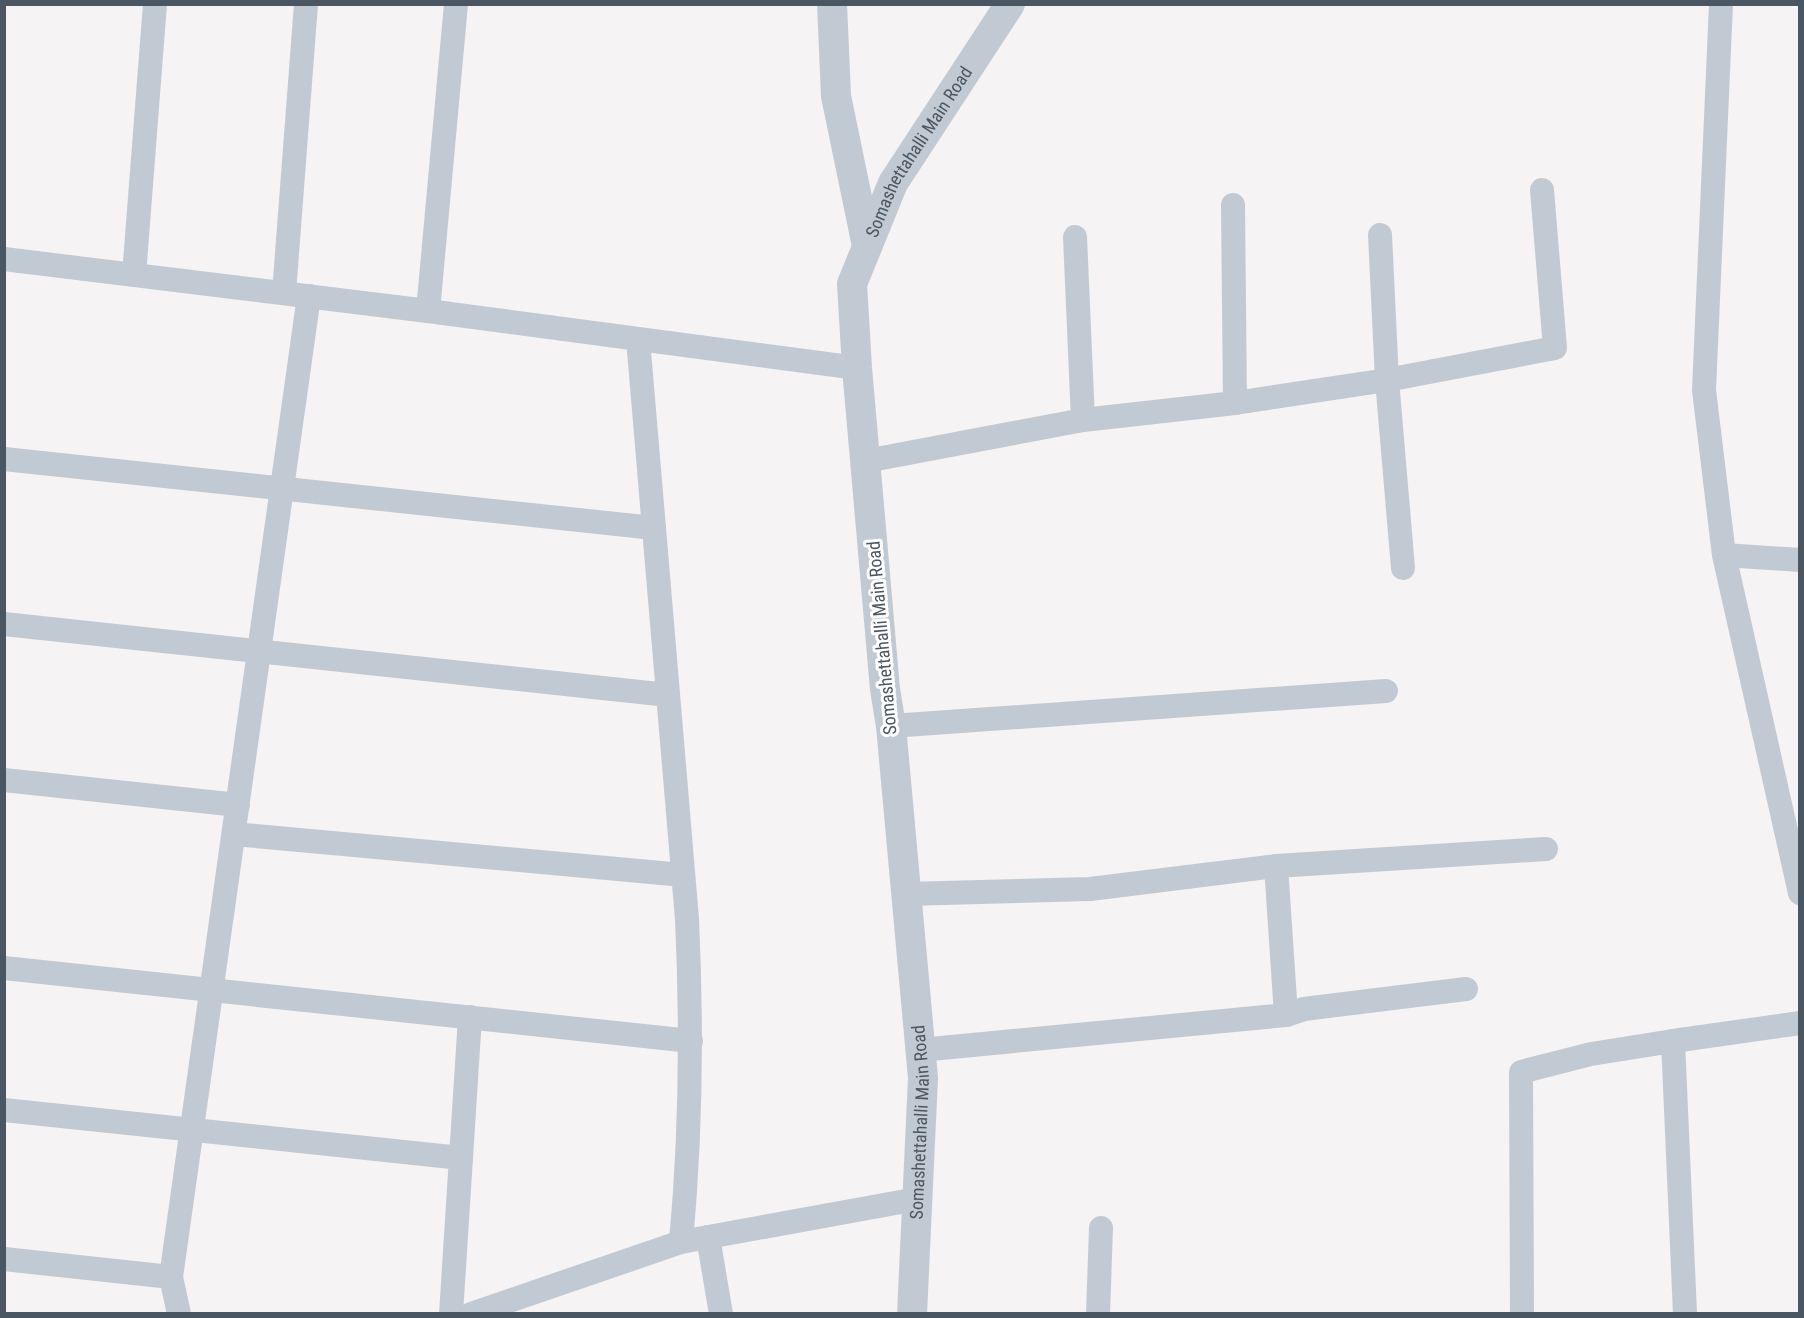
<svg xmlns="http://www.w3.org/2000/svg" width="1804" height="1318" viewBox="0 0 1804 1318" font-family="'Roboto Condensed',sans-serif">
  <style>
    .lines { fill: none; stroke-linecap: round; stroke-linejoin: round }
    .minor { stroke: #c1cad2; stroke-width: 24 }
    .tertiary { stroke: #c1cad2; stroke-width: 30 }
    .labels { text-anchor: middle; stroke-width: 6; stroke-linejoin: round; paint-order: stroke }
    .street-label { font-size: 18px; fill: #4a5661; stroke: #fff }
  </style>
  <rect width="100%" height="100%" fill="#f5f3f3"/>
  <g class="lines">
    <g class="minor">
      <polyline points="1721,4 1704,390 1724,555 1800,893"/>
      <polyline points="1233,205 1235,403"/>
      <polyline points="1380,235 1387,380 1403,568"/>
      <polyline points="1075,237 1083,420"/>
      <polyline points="4,259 428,311 857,368"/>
      <polyline points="134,275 155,4"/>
      <polyline points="284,293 306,4"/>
      <polyline points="428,311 456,4"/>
      <path d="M 638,339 L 687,919 C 692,1027 691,1134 681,1242"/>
      <polyline points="4,459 654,528"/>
      <polyline points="866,461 1083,420 1235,403 1387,380 1555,348 1542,190"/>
      <polyline points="1724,555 1800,560"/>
      <polyline points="4,624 668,695"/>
      <polyline points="891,726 1386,691"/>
      <polyline points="4,780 238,805"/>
      <polyline points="234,834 683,875"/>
      <polyline points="1276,866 1546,849"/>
      <polyline points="906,894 1090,889 1276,866 1286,1015 920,1050"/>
      <polyline points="4,968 691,1041"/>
      <polyline points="1286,1015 1304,1009 1466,989"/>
      <polyline points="1673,1041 1800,1023"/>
      <polyline points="4,1110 461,1158"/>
      <polyline points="708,1237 721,1314"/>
      <polyline points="4,1259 171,1277"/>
      <polyline points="179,1314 171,1277 309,296"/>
      <polyline points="451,1314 470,1017"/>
      <polyline points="471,1314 681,1242 917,1199"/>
      <polyline points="1098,1314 1101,1228"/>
      <polyline points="1522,1314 1521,1072 1591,1054 1673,1041 1685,1314"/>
    </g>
    <g class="tertiary">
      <polyline points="832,4 836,96 867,246"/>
      <path id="s1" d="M 912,1314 L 923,1078 L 891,726 L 885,689 L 857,368 L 852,284 L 893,183 L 1010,4"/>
    </g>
  </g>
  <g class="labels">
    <g class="street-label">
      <text dy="6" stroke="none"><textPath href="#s1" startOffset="1182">Somashettahalli Main Road</textPath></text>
      <text transform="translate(882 638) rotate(-95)" y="6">Somashettahalli Main Road</text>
      <text dy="6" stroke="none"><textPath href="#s1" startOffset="192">Somashettahalli Main Road</textPath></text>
    </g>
  </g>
  <rect width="1804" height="1318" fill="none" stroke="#4a5661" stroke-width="12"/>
</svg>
